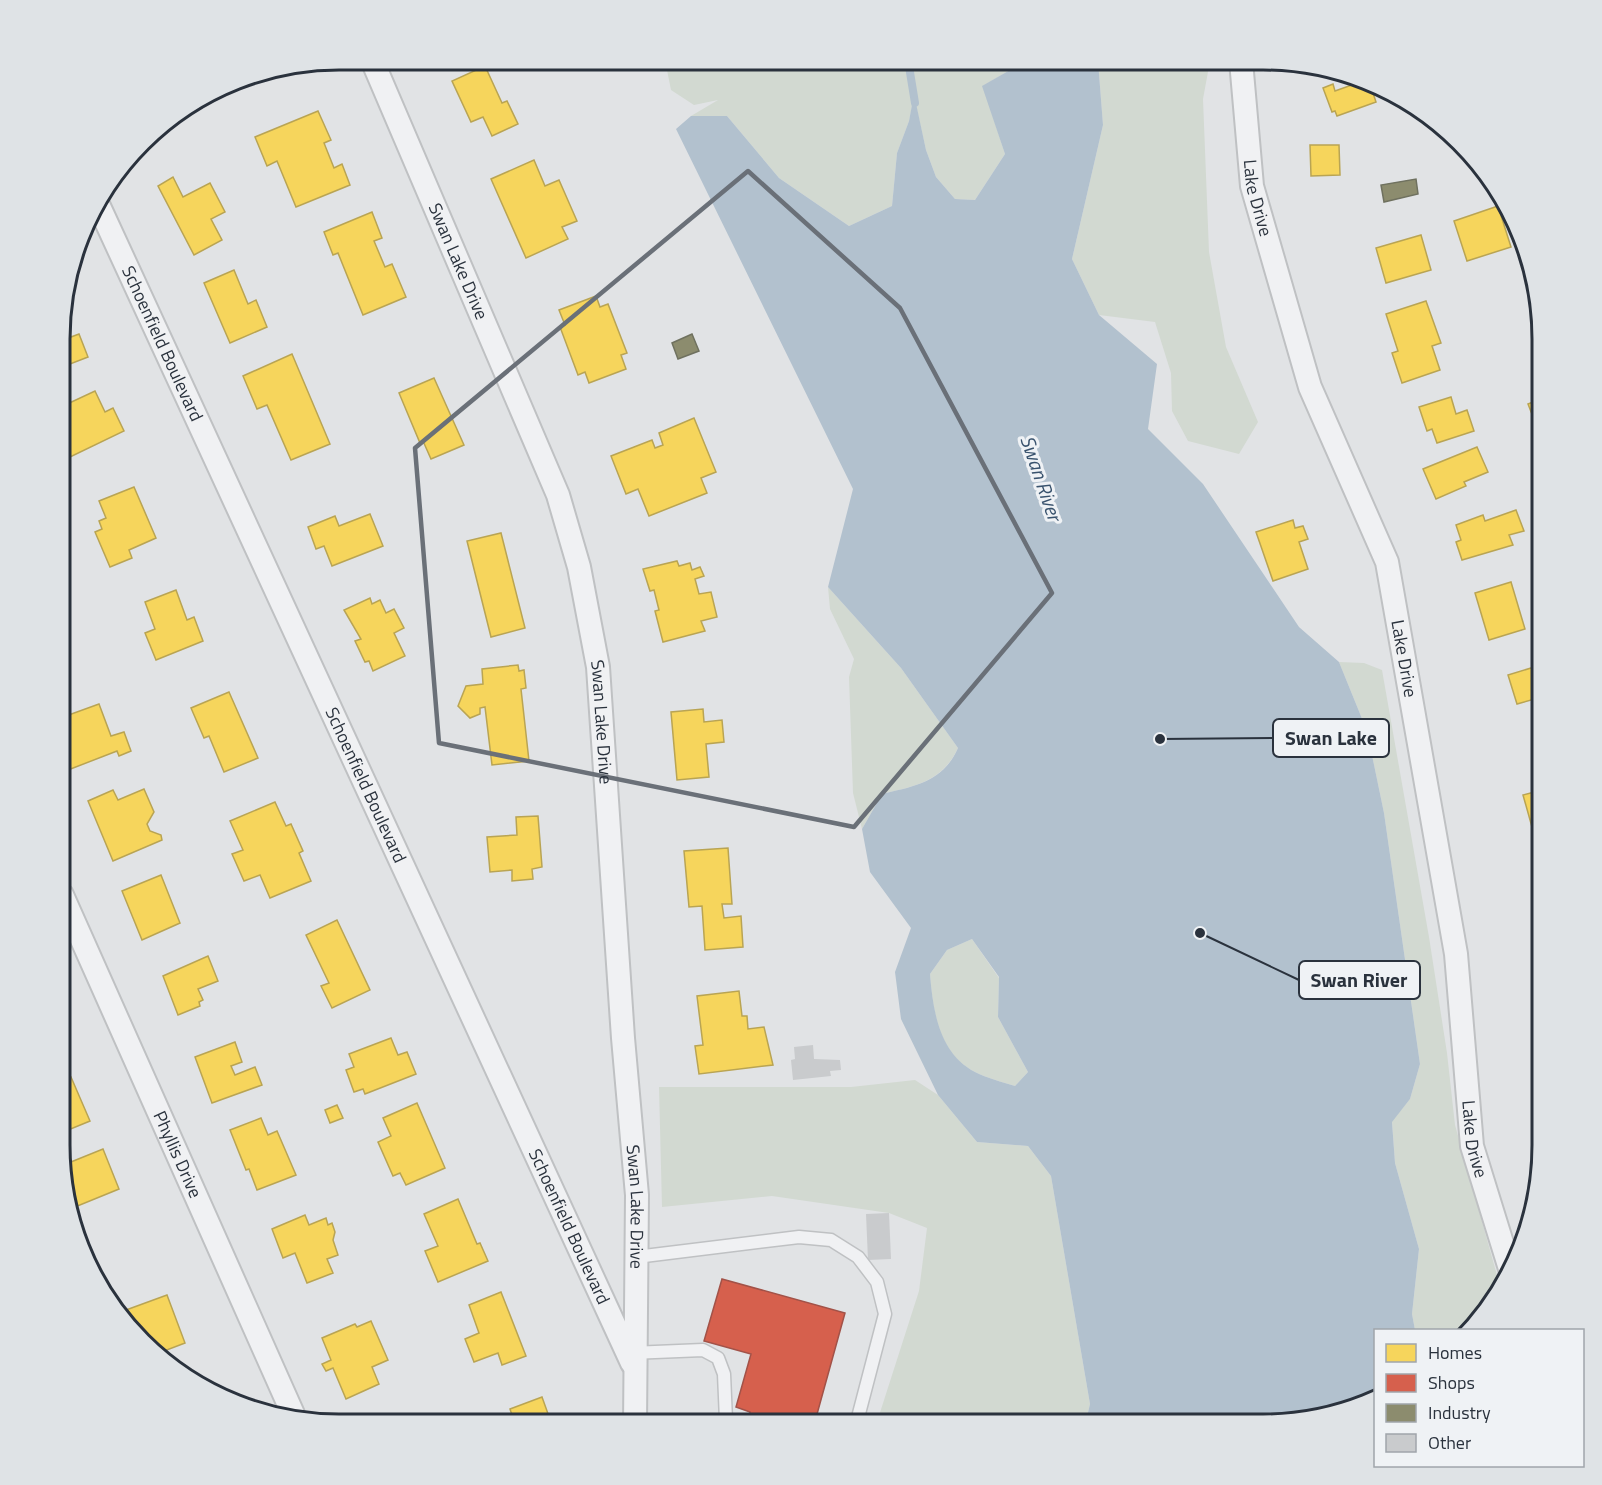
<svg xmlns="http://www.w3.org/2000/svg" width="1602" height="1485" viewBox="0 0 1602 1485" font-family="'Titillium Web',sans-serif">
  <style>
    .green { fill: #d2d9d1 }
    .water { fill: #b2c1ce; fill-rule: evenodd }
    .homes { fill: #f6d55c; stroke: #b9a453; stroke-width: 1.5 }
    .shops { fill: #d6604d; stroke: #a25248; stroke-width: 1.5 }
    .industry { fill: #8c8c6e; stroke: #6f715f; stroke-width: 1.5 }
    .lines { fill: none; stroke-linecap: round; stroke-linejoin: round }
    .stream { stroke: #b2c1ce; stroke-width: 8 }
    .building { fill: #c9cbcd }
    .service-casing { stroke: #bfc1c3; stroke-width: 15 }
    .minor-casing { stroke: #bfc1c3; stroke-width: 26 }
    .service { stroke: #f0f1f3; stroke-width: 12 }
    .minor { stroke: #f0f1f3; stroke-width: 22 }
    .marked { fill: none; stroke: #6a7078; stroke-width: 4.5; stroke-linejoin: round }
    .labels { text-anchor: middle; stroke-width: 6; stroke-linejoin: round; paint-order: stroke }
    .street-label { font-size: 18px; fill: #2a323d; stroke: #eff2f5 }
    .water-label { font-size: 20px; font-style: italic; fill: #38526d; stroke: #eff2f5 }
    .rim { fill: none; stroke: #2a323d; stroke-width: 3 }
    .leader { fill: none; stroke: #2a323d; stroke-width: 2 }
    .callout-dot { fill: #2a323d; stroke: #eff2f5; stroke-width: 2 }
    .callout { fill: #eff2f5; stroke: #2a323d; stroke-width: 2 }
    .callout-label { font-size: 20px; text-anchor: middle; font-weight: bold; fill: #2a323d }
  </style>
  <rect width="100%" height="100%" fill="#e1e3e5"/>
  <g class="green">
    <polygon points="665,60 1007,60 1010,70 983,86 1005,154 975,200 955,199 936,177 926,150 914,96 909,121 897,153 892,206 849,226 779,178 727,116 691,116 718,100 694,105 671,90"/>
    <polygon points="1098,61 1210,61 1203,99 1209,252 1226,347 1258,422 1239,454 1188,441 1172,411 1171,373 1155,322 1099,315 1072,259 1103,125"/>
    <polygon points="1510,216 1521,233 1541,323"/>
    <path d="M 828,587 L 901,668 L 958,748 C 942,782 915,786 882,794 L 862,829 L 853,793 L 849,677 L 854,659 L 830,609 Z"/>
    <polygon points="1339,662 1364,663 1382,670 1429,937 1447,1053 1455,1125 1500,1286 1466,1330 1415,1330 1412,1314 1419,1249 1395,1163 1392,1121 1410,1099 1420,1064 1384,813 1367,731"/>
    <path d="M 972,939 L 999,978 L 998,1017 L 1028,1072 L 1015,1086 C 1002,1082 987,1078 975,1072 C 938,1053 933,1011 930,974 L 947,950 Z"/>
    <polygon points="915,1080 938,1095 977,1142 1028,1146 1051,1176 1090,1404 1085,1425 876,1425 919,1291 927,1228 889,1213 772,1196 662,1207 659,1087 851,1087"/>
  </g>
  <path class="water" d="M 1007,60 L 1098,61 L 1103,125 L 1072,259 L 1099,315 L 1157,364 L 1148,429 L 1203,484 L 1299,627 L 1339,662 L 1367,731 L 1384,813 L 1420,1064 L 1410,1099 L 1392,1122 L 1395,1163 L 1419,1249 L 1412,1314 L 1415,1330 L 1376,1330 L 1375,1400 L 1369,1404 L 1281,1424 L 1085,1425 L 1090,1404 L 1051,1176 L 1028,1146 L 977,1142 L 938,1095 L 901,1019 L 895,972 L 911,928 L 870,872 L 862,829 L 882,794 C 915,786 943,782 958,748 L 901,668 L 828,587 L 853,489 L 676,129 L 691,116 L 727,116 L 779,178 L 849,226 L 892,206 L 897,153 L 909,121 L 914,94 L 926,150 L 936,177 L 955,199 L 975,200 L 1005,154 L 982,86 L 1010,70 ZM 972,939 L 999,977 L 998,1017 L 1028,1072 L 1015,1086 C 1002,1082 987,1078 975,1072 C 939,1053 933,1011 930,974 L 947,950 Z"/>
  <g class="homes">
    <polygon points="485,66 502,103 507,101 518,124 492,136 483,117 471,122 452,81"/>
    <polygon points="1360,82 1365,83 1367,88 1371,87 1376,102 1337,116 1335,111 1332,112 1323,88 1333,84 1335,91"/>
    <polygon points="318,111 331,140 324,143 334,168 342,164 350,185 296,207 277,161 267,166 255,137"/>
    <polygon points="1310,145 1339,145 1340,175 1311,176"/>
    <polygon points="534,160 545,186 559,180 577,221 562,227 568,239 526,258 491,179"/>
    <polygon points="173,177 183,197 210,183 225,212 211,219 222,240 194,255 158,186"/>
    <polygon points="1498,206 1511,247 1467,261 1454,221"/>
    <polygon points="372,212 382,238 374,241 385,267 392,264 406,297 363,315 338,253 333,255 324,232"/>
    <polygon points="1421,235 1431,270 1386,283 1376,248"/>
    <polygon points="234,270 248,304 256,300 267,327 230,343 204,283"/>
    <polygon points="596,296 600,307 608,304 627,353 621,355 626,369 589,383 585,372 578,375 560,327 565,325 559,310"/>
    <polygon points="1426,301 1441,343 1432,346 1440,370 1402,383 1392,353 1398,351 1386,314"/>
    <polygon points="65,323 71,337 79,334 88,357 65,366"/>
    <polygon points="292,354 330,444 291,460 267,405 257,409 243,376"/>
    <polygon points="434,378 464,445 431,459 423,441 420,443 399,393"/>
    <polygon points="95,391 105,412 113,408 124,431 70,457 64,446 65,405"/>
    <polygon points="1451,397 1456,414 1467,410 1474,431 1437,443 1432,429 1427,431 1419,407"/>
    <polygon points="1541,399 1541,420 1535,422 1528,404"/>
    <polygon points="694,418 716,472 701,478 707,493 649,516 638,489 626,494 611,456 652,440 655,448 663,445 659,433"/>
    <polygon points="1477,447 1488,472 1464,482 1466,486 1436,499 1423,469"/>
    <polygon points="134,487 156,538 129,550 132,558 110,567 95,532 102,529 99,521 106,518 99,501"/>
    <polygon points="1542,491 1542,520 1533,494"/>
    <polygon points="1516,510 1524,531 1509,535 1513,545 1462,560 1456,542 1461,540 1456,525 1483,515 1485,521"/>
    <polygon points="370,514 383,546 332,566 324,546 316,549 308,527 335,516 339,526"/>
    <polygon points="1293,520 1295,528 1303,526 1308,539 1299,542 1308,569 1273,581 1256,532"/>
    <polygon points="501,533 525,628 491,637 467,541"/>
    <polygon points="677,561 679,566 690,563 692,570 700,567 704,576 695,579 699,594 711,592 717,617 701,621 705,631 663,642 655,611 659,610 654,590 650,591 643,569"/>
    <polygon points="1511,582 1525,629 1489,640 1475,593"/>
    <polygon points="176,590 187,620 194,617 203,641 156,660 145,633 155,629 145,602"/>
    <polygon points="370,598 372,604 380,600 386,613 394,609 404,628 394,633 405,656 373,671 369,661 365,662 355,641 361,639 344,610"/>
    <polygon points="63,631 70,648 63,651"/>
    <polygon points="518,665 519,671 524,670 526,688 521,689 529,761 492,765 485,707 480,708 480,714 470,718 458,706 466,686 483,684 482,669"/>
    <polygon points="1541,665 1542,697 1517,704 1508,675"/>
    <polygon points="229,692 258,758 224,772 209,736 204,738 191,708"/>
    <polygon points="99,704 111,736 124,732 131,751 119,756 117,751 68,770 63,757 63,717"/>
    <polygon points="703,709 704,722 722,720 724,742 706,744 709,777 677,780 671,712"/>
    <polygon points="144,789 154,812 147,824 150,831 161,835 162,840 113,861 88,801 113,790 118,800"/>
    <polygon points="1542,790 1542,824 1532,827 1523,795"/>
    <polygon points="275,802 286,826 291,824 303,851 299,853 311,881 270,898 260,875 244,881 232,854 243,850 230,821"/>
    <polygon points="538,816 542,867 532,869 533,879 512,881 512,870 490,872 487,837 517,835 516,817"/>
    <polygon points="728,848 732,904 722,904 724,918 741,916 743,947 705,950 702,906 689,907 684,851"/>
    <polygon points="161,875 180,923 142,940 122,891"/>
    <polygon points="337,920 370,990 332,1008 321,986 329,983 306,935"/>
    <polygon points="208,956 218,981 198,989 203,1000 199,1002 200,1006 178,1015 163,976"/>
    <polygon points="739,991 742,1016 747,1016 748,1029 764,1027 773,1065 699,1074 695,1046 703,1045 697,996"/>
    <polygon points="391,1038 398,1055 407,1052 416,1074 365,1094 363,1089 354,1092 346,1070 354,1067 349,1054"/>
    <polygon points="235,1042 242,1062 231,1066 235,1075 255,1067 262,1085 212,1103 195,1057"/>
    <polygon points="71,1077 90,1121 61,1133 61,1081"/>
    <polygon points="417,1103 445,1168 406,1185 400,1173 393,1176 378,1142 391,1136 383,1118"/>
    <polygon points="337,1105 343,1118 330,1123 325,1110"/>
    <polygon points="261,1118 268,1135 277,1131 296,1175 257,1190 249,1169 246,1170 230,1130"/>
    <polygon points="103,1149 119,1189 75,1207 61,1166"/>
    <polygon points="458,1199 477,1244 480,1243 488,1261 438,1282 425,1251 438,1246 424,1214"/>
    <polygon points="305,1215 309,1225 326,1218 328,1225 332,1223 335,1232 333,1240 338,1255 327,1259 333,1273 307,1283 295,1253 283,1258 272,1229"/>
    <polygon points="501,1292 526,1356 502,1365 498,1353 474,1362 465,1339 479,1333 469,1305"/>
    <polygon points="167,1295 185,1343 159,1353 154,1349 150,1337 142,1340 134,1334 126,1310"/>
    <polygon points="371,1321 388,1360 372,1367 379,1384 346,1399 333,1368 326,1371 322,1364 331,1360 322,1338 355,1324 357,1327"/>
    <polygon points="542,1397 552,1425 515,1425 510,1409"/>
  </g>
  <polygon class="shops" points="722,1279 845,1313 814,1425 747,1425 750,1412 736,1407 751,1354 704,1341"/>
  <g class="industry">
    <polygon points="1416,179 1418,194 1384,202 1381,185"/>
    <polygon points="692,334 699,351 678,359 672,343"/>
  </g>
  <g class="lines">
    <polyline class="stream" points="908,60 915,103"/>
  </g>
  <g class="building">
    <polygon points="813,1045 814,1059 840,1060 841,1070 830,1071 831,1076 793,1080 791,1060 795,1059 794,1047"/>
    <polygon points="889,1213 891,1259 868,1260 866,1214"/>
  </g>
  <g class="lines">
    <g class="service-casing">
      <g id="service">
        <polyline points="636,1257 799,1237 831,1240 858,1257 877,1282 885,1314 856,1425"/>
        <polyline points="631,1353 703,1350 718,1358 724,1374 726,1420 724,1425"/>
      </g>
    </g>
    <g class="minor-casing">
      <g id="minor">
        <path id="s1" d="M 372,60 L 558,495 L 579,567 L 598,667 L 623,1038 L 637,1195 L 635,1425"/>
        <path id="s2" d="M 1241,61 L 1252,186 L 1310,387 L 1387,562 L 1456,954 L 1472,1146 L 1511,1272"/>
        <path id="s3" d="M 97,202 L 632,1363"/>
        <path id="s4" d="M 62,895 L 293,1414"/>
      </g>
    </g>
    <use href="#service" class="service"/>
    <use href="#minor" class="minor"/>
  </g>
  <path class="marked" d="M 748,171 L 900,308 L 1052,593 L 854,827 L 439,743 L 415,448 Z"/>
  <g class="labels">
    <g class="street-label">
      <text dy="6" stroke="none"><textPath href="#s2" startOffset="138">Lake Drive</textPath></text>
      <text dy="6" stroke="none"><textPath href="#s1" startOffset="219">Swan Lake Drive</textPath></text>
      <text dy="6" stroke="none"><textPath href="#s3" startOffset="156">Schoenfield Boulevard</textPath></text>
      <text dy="6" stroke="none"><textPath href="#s2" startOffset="624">Lake Drive</textPath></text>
      <text dy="6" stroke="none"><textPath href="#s1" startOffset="705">Swan Lake Drive</textPath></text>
      <text dy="6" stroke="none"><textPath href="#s3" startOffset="642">Schoenfield Boulevard</textPath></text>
      <text dy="6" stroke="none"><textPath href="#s2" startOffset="1110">Lake Drive</textPath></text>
      <text dy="6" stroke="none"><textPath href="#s4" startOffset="284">Phyllis Drive</textPath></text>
      <text dy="6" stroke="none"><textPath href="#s1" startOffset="1191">Swan Lake Drive</textPath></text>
      <text dy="6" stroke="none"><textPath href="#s3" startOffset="1128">Schoenfield Boulevard</textPath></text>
    </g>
    <g class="water-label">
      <text transform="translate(1041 478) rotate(71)" y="7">Swan River</text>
    </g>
  </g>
  <path d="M0 0H1602V1485H0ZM339 70H1263A269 269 0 0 1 1532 339V1145A269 269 0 0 1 1263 1414H339A269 269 0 0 1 70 1145V339A269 269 0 0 1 339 70Z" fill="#dfe3e6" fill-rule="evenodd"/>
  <path class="rim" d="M339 70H1263A269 269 0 0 1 1532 339V1145A269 269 0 0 1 1263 1414H339A269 269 0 0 1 70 1145V339A269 269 0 0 1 339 70Z"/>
  <path class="leader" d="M1160 739L1273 738M1200 933L1299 980"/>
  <g class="callout-dot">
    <circle cx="1160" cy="739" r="6"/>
    <circle cx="1200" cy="933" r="6"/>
  </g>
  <g class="callout">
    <rect x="1273" y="719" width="116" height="38" rx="6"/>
    <rect x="1299" y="961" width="121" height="38" rx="6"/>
  </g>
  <g class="callout-label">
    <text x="1331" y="745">Swan Lake</text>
    <text x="1359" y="987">Swan River</text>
  </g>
  <rect x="1374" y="1329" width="210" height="138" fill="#eff2f5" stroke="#a0a5ab" stroke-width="1.5"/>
  <rect x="1386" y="1344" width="30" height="18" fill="#f6d55c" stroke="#a0a5ab" stroke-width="1.5"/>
  <text x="1428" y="1359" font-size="18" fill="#2a323d">Homes</text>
  <rect x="1386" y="1374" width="30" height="18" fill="#d6604d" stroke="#a0a5ab" stroke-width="1.5"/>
  <text x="1428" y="1389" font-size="18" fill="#2a323d">Shops</text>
  <rect x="1386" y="1404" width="30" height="18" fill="#8c8c6e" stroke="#a0a5ab" stroke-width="1.5"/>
  <text x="1428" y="1419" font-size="18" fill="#2a323d">Industry</text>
  <rect x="1386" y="1434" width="30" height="18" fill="#c9cbcd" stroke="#a0a5ab" stroke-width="1.5"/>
  <text x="1428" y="1449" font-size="18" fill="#2a323d">Other</text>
</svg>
